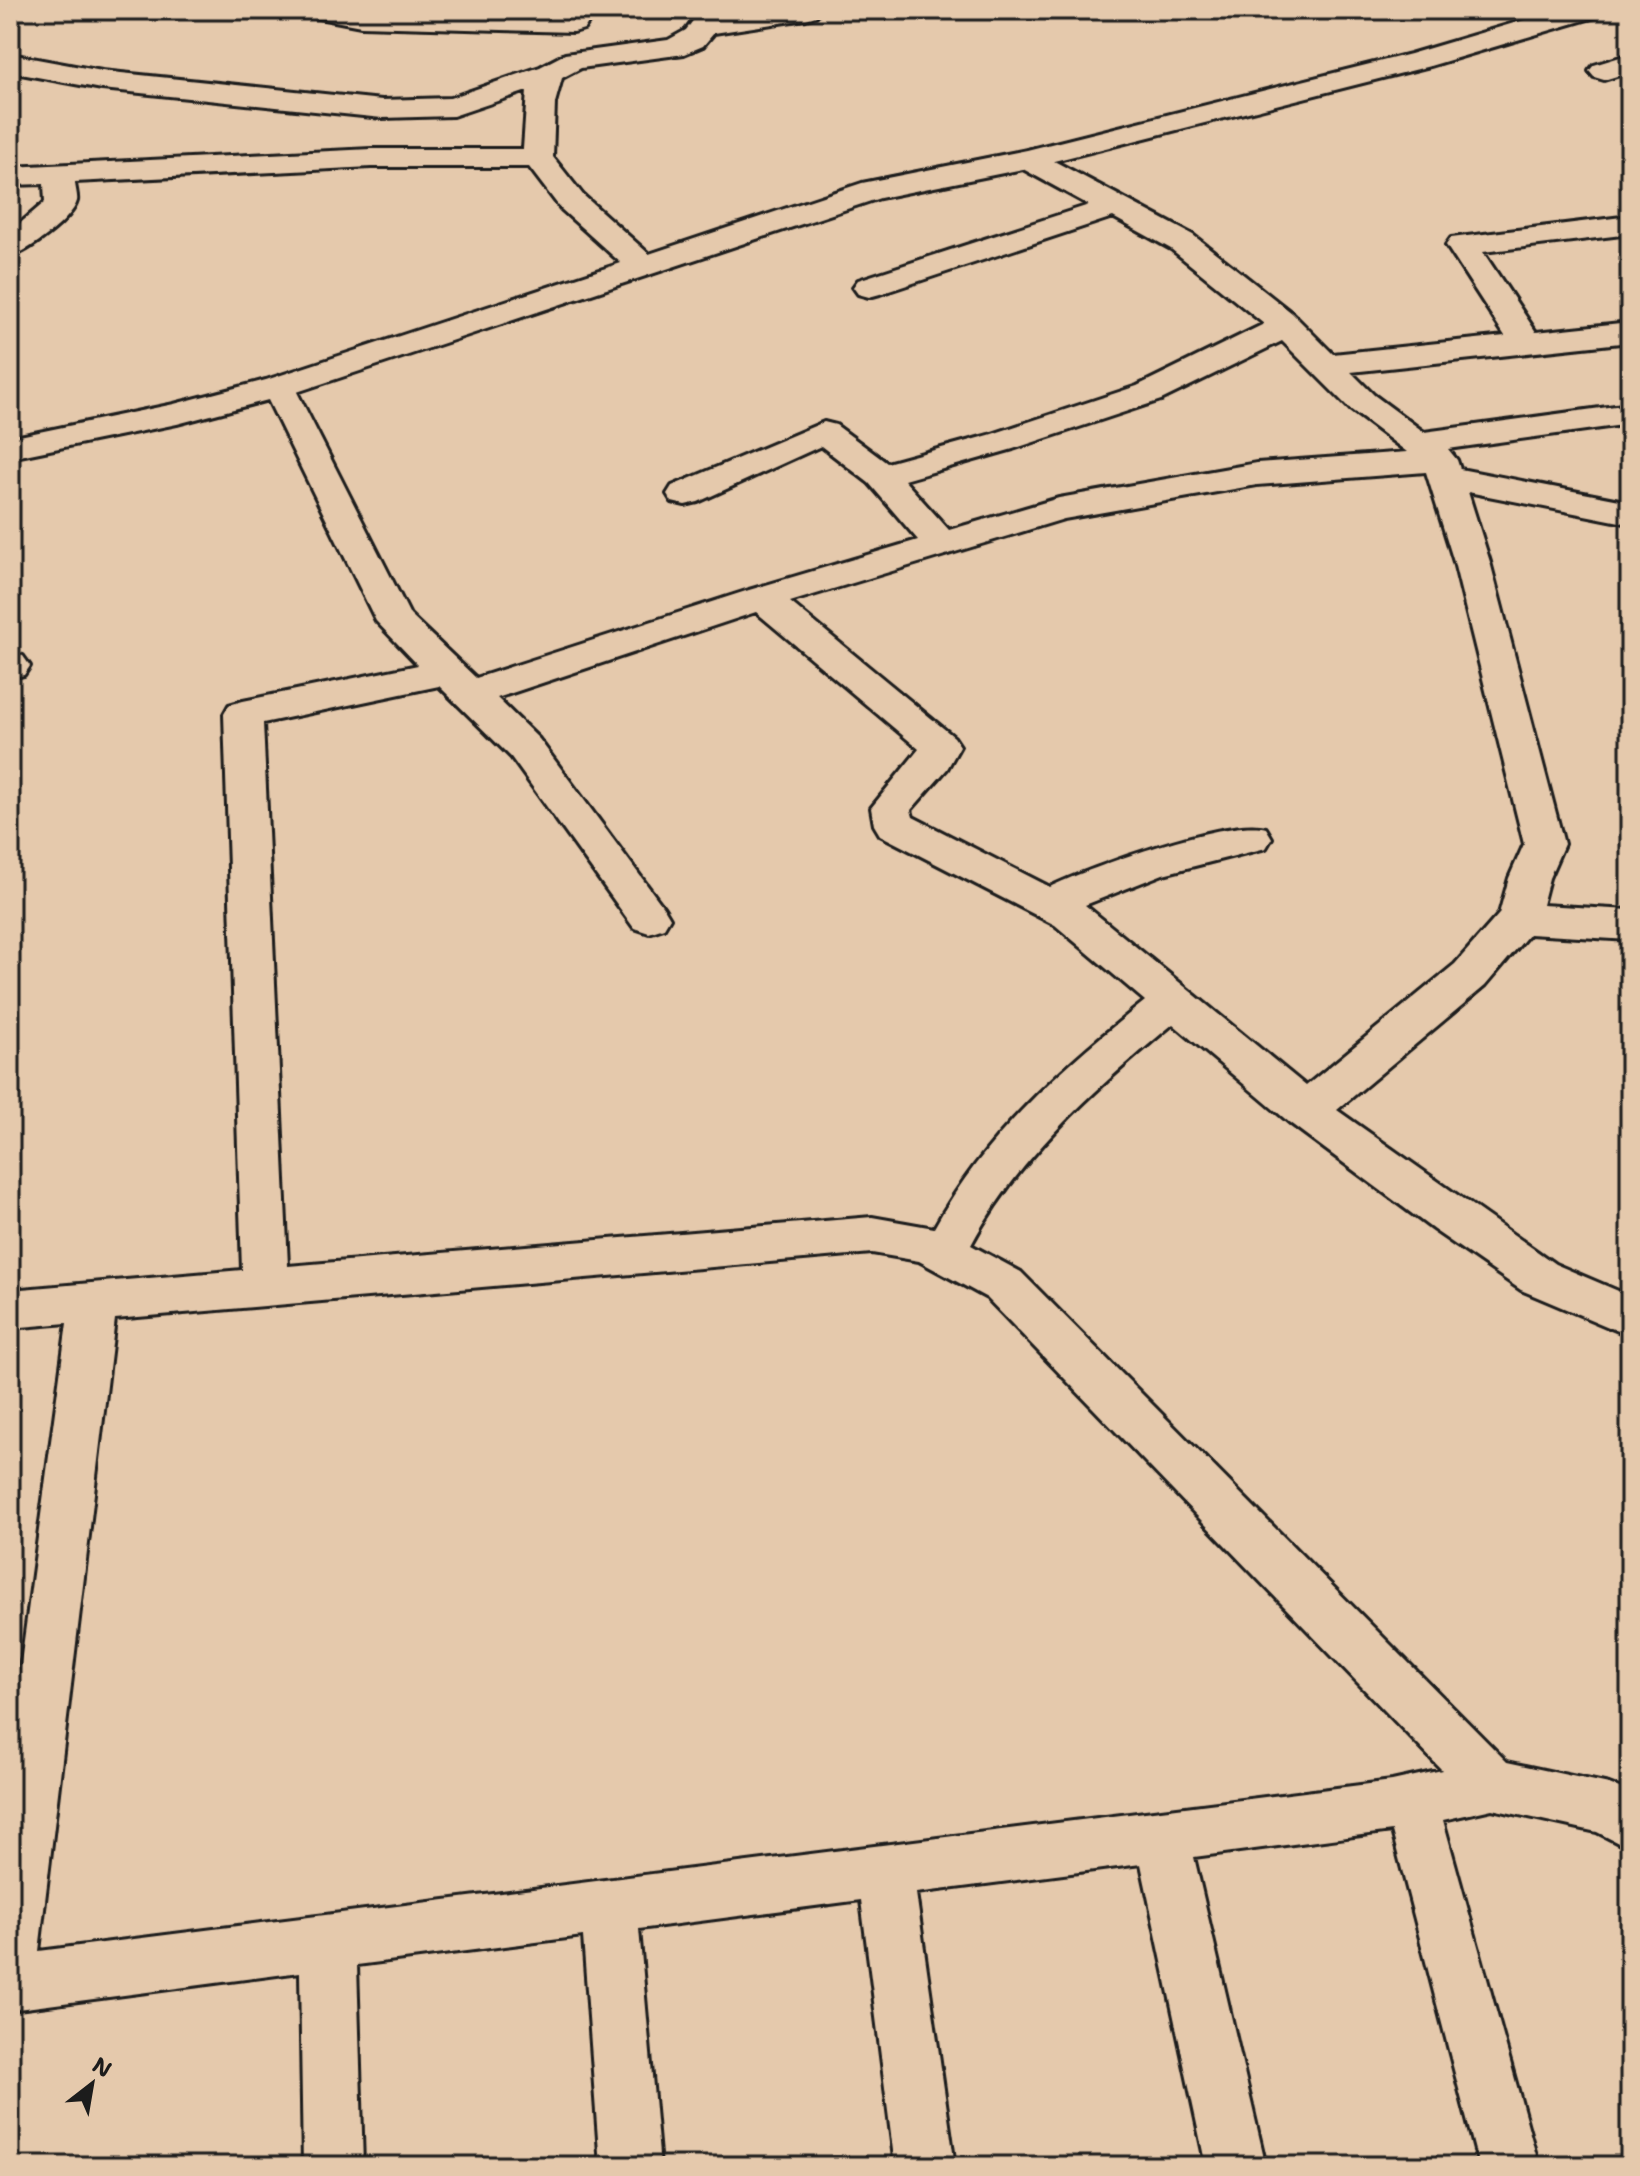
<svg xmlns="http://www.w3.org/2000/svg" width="1640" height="2176" viewBox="0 0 1640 2176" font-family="'Shantell Sans',sans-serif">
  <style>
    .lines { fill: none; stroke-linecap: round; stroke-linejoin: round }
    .minor-casing { stroke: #1c1c1c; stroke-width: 6 }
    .minor { fill: #e5c9ac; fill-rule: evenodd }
  </style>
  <rect width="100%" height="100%" fill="#e5c9ac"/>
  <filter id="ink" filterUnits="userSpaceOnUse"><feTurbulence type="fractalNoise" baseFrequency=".0125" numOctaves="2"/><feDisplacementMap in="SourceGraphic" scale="16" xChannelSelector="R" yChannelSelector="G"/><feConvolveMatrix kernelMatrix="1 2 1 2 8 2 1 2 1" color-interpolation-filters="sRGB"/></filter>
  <g filter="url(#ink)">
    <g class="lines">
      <g class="minor-casing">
        <g id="minor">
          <polygon points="304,10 574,14 584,17 588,23 584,29 574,32 361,26 308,16"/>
          <path d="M 701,10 L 729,10 L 727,14 L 753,10 L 820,10 L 816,16 L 806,19 L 714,33 L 703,46 L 684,54 L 581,68 L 562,78 L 555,103 L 553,157 L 583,195 L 649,254 L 862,183 L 1027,150 L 1410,54 L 1558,10 L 1602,10 L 1598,16 L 1430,66 L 1054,161 L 1193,235 L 1292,313 L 1333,354 L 1505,336 L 1446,245 L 1451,238 L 1630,216 L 1630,234 L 1483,252 L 1536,332 L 1630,322 L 1630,342 L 1351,372 L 1374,395 L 1424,432 L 1630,404 L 1630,424 L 1448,449 L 1457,460 L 1460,469 L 1630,502 L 1630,524 L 1468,492 L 1490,562 L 1564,844 L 1549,878 L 1542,905 L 1630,910 L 1630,940 L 1529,934 L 1485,986 L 1337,1110 L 1555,1264 L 1630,1296 L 1630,1336 L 1521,1290 L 1434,1230 L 1290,1123 L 1173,1024 C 1096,1088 1019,1156 971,1245 L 1021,1272 L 1507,1762 L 1609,1784 L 1630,1792 L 1630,1849 L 1597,1832 L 1492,1809 L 1443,1820 L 1539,2166 L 1479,2166 L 1392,1831 L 1194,1857 L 1266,2166 L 1206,2166 L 1141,1864 L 916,1893 L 955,2166 L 895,2166 L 861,1900 L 639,1929 L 660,2166 L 600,2166 L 583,1936 L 357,1965 L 363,2166 L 303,2166 L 300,1972 L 10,2010 L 10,1744 L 67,1323 L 10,1328 L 10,1290 L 242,1270 L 224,714 L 229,705 L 243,701 L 418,665 L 376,621 L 268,400 L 177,424 L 10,458 L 10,438 L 174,404 L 266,380 L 621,263 L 561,209 L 529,167 L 371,167 L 75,182 C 75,187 78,196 77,201 C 72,220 28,252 10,257 L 10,232 L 45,202 L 44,184 L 10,185 L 10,167 L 371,149 L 523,149 L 527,91 L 453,116 L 382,118 L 102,89 L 10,72 L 10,54 L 102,71 L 382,100 L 450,98 L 540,67 L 565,54 L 668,40 L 686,30 ZM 1023,169 L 1089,205 L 858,280 L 853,287 L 858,294 L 869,297 L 880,294 L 1113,217 L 1171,249 L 1264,324 L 1137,386 L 989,435 L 887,463 L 836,425 L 824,422 L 672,486 L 667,494 L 672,502 L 685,505 L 698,502 L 821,446 L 869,483 L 918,540 L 749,590 L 476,678 L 410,615 L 297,392 L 880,198 ZM 1282,341 L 1350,409 L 1407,452 L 1257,463 L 1059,498 L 949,530 L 904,480 L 1013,449 L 1161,400 ZM 1426,472 L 1454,562 L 1524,844 L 1509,878 L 1499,914 L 1455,964 L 1306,1086 L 1085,905 L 1163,874 L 1266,848 L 1272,838 L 1266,828 C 1228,817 1089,868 1050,887 L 913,817 L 911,810 L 947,769 L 960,746 L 954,737 L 790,602 L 1064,519 L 1257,485 ZM 756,612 L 919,749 L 871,808 L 874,825 L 880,835 L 1055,925 L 1145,1001 C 1063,1066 985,1135 934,1228 L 872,1217 L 288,1266 L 263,723 L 439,686 L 511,757 L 634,928 L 649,933 L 664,928 L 670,918 L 664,908 L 539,739 L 497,698 ZM 872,1253 L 919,1261 L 987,1298 L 1442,1770 L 1392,1781 L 39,1951 L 115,1319 Z"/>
          <polygon points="1630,54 1630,72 1604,80 1594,77 1589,71 1594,65"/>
          <polygon points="10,653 23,656 30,666 24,675 10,678"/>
        </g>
      </g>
      <use href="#minor" class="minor"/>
    </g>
  </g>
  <rect width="1640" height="2176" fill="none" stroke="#e5c9ac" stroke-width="40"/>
  <rect x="20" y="20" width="1600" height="2136" fill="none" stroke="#1c1c1c" stroke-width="3" filter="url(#ink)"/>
  <g transform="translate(92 2084) rotate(31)" stroke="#e5c9ac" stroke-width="6" paint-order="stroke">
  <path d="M0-6L14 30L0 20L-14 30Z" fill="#1c1c1c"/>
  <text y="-12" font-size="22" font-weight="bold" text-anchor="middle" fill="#1c1c1c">N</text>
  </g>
</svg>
